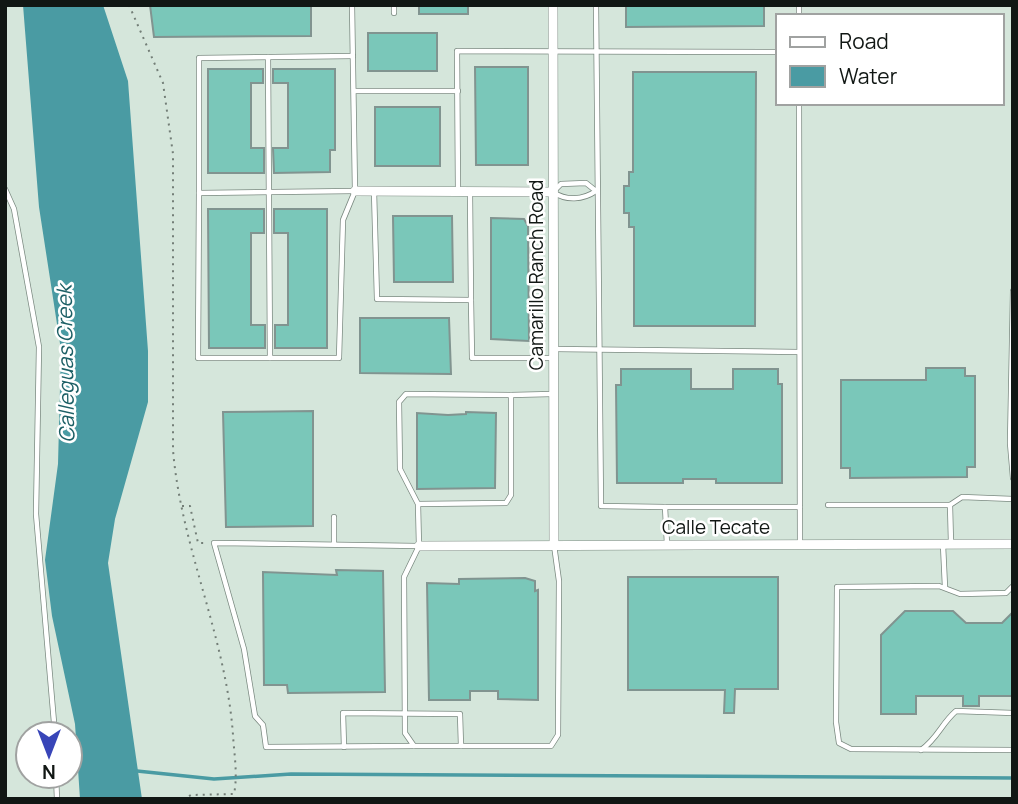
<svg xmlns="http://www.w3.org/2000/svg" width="1018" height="804" viewBox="0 0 1018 804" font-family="Manrope,sans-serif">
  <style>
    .water { fill: #4a9ba3 }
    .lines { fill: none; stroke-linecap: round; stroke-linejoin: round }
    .stream { stroke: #4a9ba3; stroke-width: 3.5 }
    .building { fill: #7ac7b9; stroke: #819490; stroke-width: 2 }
    .service-casing { stroke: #7b8a81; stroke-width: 6 }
    .minor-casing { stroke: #7b8a81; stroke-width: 10 }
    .path { stroke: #737e77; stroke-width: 2; stroke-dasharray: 2 5; stroke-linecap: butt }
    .service { stroke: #fff; stroke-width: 4.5 }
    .minor { stroke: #fff; stroke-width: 9 }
    .labels { text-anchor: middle; stroke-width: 5; stroke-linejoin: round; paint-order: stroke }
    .street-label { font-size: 19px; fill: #111714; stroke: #fff }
    .water-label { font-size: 21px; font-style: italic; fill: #1c5f65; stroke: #fff }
  </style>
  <rect width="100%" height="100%" fill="#d5e6db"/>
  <polygon class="water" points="23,5 103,5 128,81 148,351 148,402 115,519 108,563 142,799 80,799 75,724 52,616 45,560 58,464 61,350 39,207"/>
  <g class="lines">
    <polyline class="stream" points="137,771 214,779 291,774 1013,778"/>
  </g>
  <g class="building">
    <polygon points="150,5 311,5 311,36 154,37"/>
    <rect x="419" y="5" width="49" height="9"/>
    <polygon points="626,5 764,5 764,26 626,27"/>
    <rect x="368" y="33" width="69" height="38"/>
    <polygon points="475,67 528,67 528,165 476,165"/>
    <polygon points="208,69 263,69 263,83 251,83 251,148 264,148 264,173 208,173"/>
    <polygon points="273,69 335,69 335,150 330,150 330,172 274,173 273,148 288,148 288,83 273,83"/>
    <polygon points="633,72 756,72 755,326 634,326 634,227 629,227 629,213 624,213 624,186 629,186 629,172 633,172"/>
    <rect x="375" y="107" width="65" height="59"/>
    <polygon points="208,209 264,209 264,233 251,233 251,325 265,325 265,348 209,348"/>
    <polygon points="274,209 327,209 327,348 275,348 275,325 288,325 288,233 274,233"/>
    <polygon points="393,216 452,216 453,282 394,282"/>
    <polygon points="491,218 524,219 528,226 529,341 491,339"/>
    <polygon points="360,318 449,318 451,374 360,373"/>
    <polygon points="926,368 965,368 965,376 975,376 975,467 967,467 967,477 850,478 850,468 841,468 841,380 926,380"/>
    <polygon points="621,369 691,369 691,389 733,389 733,369 778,369 778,384 782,384 782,483 716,483 716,479 683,479 683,483 617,483 616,385 621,385"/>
    <polygon points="313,411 313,526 226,527 223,412"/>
    <polygon points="466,412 496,413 495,488 417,489 417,413 448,415 466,414"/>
    <polygon points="336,570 383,571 385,692 288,693 287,685 264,685 263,572 337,575"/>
    <polygon points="628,577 778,577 778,689 735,689 734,713 724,713 725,690 628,690"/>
    <polygon points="525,578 535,581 535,591 538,590 538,700 498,699 498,691 470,691 470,700 429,700 427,583 459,584 459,579"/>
    <polygon points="905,611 953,611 966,623 1002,623 1013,612 1013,696 979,696 979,706 963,706 963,696 916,696 916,714 881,714 881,635"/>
  </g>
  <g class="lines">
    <g class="service-casing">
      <g id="service">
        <polyline points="596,5 601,506 665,507 667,544"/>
        <polyline points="394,13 394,5"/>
        <polyline points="799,16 799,5"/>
        <polyline points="353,56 199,58 199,193 354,191"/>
        <polyline points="268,57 270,358"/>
        <polyline points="354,91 458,91"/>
        <polyline points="799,103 800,544"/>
        <path d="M 586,183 L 596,191 C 583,200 566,201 553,192 L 561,184 Z"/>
        <polyline points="5,189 14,209 39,347 36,514 55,734"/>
        <polyline points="374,191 377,299 471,300 470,193"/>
        <polyline points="458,191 457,51 778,52"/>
        <polyline points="199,193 198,358 339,358 343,220 355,191 352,5"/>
        <polyline points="1013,291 1010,443 1013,478"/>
        <polyline points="471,300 472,358 553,358"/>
        <polyline points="554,349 798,352"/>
        <polyline points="511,395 552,394"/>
        <polyline points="418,504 506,503 511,495 511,395 406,394 399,402 400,469 418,504 419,546 404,577 405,733 414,746 551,746 558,735 559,581 554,545"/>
        <polyline points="828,505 950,505"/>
        <polyline points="665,507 800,507"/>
        <polyline points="334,517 334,544"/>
        <polyline points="951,543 950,505 962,497 1013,499"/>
        <polyline points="943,545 945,587"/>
        <polyline points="1013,586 1006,593 960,594 939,586 837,587 836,722 839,743 851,749 1013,750"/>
        <polyline points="414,746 266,747 263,725 255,716 244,649 214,543 418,546"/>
        <polyline points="344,747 343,713 460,714 461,746"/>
        <path d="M 921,750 C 938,738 941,724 956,711 L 1013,713"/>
        <polyline points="56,776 57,799"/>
      </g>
    </g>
    <g class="minor-casing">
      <g id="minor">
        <polyline points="553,5 554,545"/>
        <polyline points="355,191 553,192"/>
        <polyline points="419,546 1013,544"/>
      </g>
    </g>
    <g class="path">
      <path d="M 129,5 L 163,83 L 173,154 L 173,450 C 181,547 226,637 233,735 C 234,753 238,775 234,794 L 191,795 L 184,799"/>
      <polyline points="182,506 190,506 198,543 206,543"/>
    </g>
    <use href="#service" class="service"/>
    <use href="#minor" class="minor"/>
  </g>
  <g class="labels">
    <g class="street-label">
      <text transform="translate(536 275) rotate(-90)" y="7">Camarillo Ranch Road</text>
      <text x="716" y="534">Calle Tecate</text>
    </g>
    <g class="water-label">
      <text transform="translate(66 364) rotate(-91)" y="7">Calleguas Creek</text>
    </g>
  </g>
  <rect width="1018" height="804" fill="none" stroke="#111714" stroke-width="14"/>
  <rect x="776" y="14" width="228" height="91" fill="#ffffff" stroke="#a0a2a1" stroke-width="2"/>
  <rect x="790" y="37" width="35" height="10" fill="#ffffff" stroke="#a0a2a1" stroke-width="2"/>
  <text x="839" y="49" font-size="21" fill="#111714">Road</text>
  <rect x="790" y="66" width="35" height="21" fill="#4a9ba3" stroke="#a0a2a1" stroke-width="2"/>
  <text x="839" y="84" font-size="21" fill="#111714">Water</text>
  <g transform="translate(49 755) rotate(180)"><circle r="33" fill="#ffffff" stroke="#a0a2a1" stroke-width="2"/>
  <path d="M0-5L12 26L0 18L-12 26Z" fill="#3845b8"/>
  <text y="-10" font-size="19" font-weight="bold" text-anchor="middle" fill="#111714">N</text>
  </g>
</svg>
